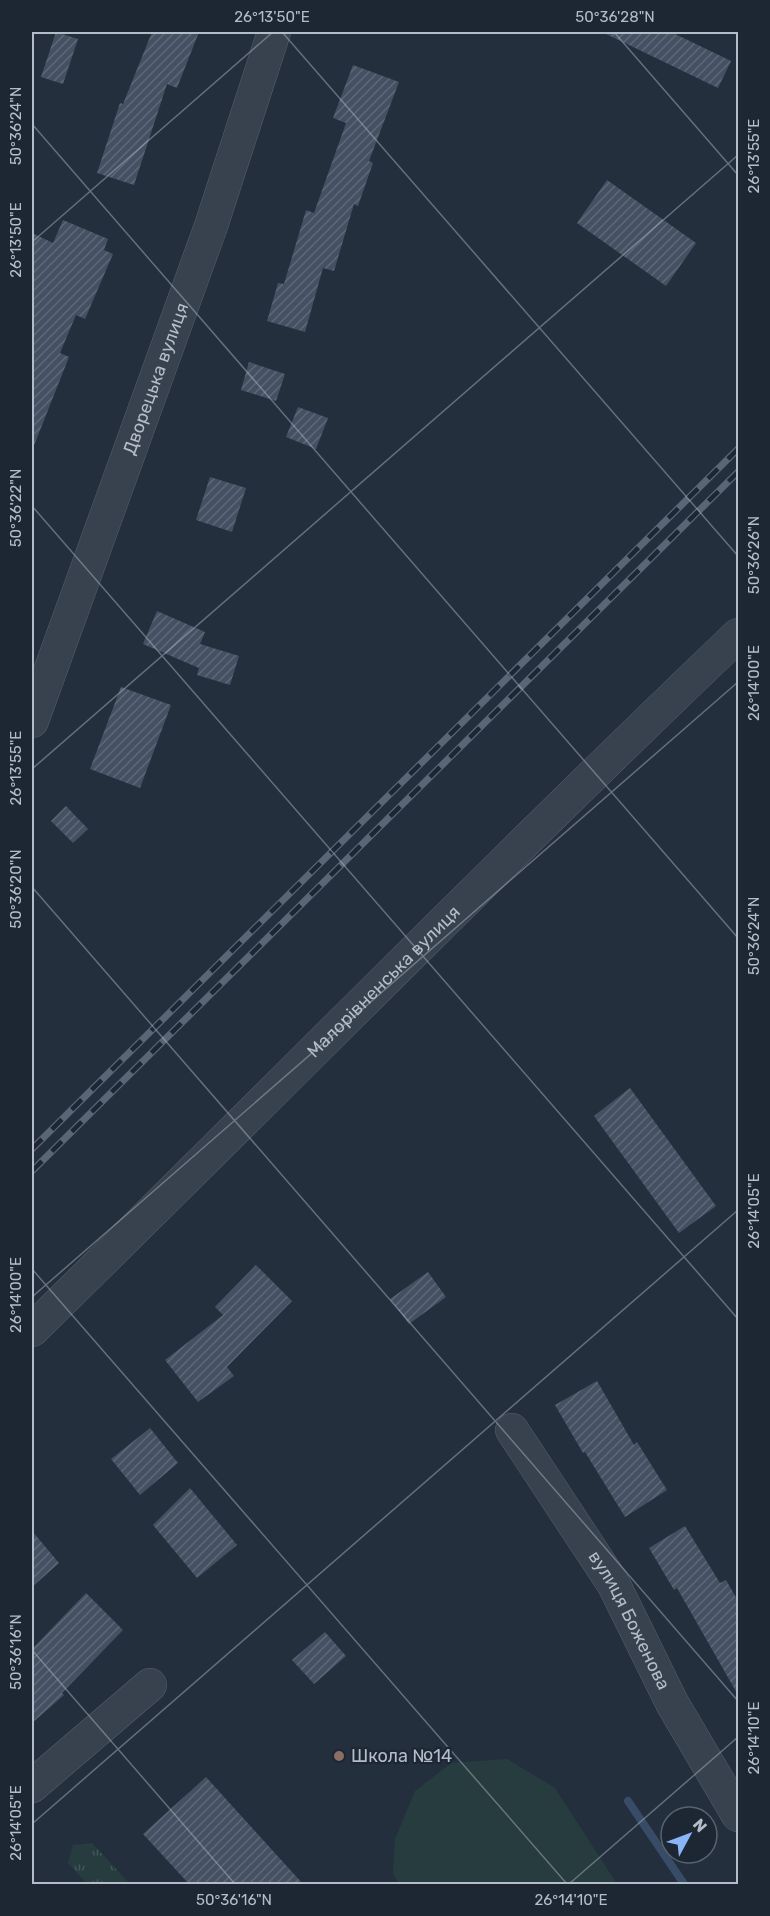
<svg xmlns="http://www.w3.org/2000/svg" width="770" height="1916" viewBox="0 0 770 1916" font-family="Rubik,sans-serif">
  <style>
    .grass { fill: url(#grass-tufts) }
    .park { fill: #263c3f }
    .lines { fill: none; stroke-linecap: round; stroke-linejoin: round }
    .stream { stroke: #394c67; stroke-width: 8 }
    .building { fill: url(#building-hatch) }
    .minor-casing { stroke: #565f6c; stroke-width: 34 }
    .minor { stroke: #38414e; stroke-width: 33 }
    .rail-casing { stroke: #5a6575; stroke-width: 7 }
    .rail { stroke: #1d2633; stroke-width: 4.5; stroke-dasharray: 14; stroke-linecap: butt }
    .ticks { fill: none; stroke: #b4bcc9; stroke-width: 1.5; stroke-opacity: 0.45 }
    .education-dot { fill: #8d6e63; stroke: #1d2633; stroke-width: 2 }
    .labels { text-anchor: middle; stroke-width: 4.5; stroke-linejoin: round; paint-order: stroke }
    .street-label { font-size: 18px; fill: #b4bcc9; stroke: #1d2633 }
    .poi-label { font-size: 18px; fill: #b4bcc9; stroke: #1d2633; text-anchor: start }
    .neatline { fill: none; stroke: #b4bcc9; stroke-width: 2 }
    .ticks-label { font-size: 15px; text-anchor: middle; fill: #b4bcc9 }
  </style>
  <defs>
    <pattern id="grass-tufts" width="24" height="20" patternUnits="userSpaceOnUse" patternTransform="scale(1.5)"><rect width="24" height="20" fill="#263c3f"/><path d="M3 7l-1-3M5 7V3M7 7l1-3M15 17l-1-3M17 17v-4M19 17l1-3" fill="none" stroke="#435659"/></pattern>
    <pattern id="building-hatch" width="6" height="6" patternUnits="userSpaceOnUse" patternTransform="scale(1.5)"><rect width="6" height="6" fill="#455162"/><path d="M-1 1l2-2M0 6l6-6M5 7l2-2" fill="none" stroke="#5d6877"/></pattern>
  </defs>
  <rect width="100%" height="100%" fill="#242f3e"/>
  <polygon class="grass" points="92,1843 130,1884 87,1884 68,1863 73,1845"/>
  <polygon class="park" points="507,1759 555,1788 617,1884 399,1884 393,1874 395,1839 415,1791 451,1763"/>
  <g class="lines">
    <polyline class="stream" points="628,1801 684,1884"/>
  </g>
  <g class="building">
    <polygon points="56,32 78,39 63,84 41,77"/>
    <polygon points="152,32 199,32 177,88 167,84 134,185 97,173 120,103 123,104"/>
    <polygon points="602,32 671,32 731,61 718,88"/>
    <polygon points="353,65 399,82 369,161 373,163 358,206 354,204 334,271 323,268 305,332 267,321 278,283 284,284 306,210 314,213 346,123 333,118"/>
    <polygon points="607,180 696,243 666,286 577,223"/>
    <polygon points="63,220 108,239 104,250 113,254 85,319 76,315 60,353 69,357 33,448 32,233 53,243"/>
    <polygon points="249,362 285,374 276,401 241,390"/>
    <polygon points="298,407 328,418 316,449 286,437"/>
    <polygon points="210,477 246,488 232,532 196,520"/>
    <polygon points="157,611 205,632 200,644 239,656 230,685 197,675 199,668 143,644"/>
    <polygon points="121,687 171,705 140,788 90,769"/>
    <polygon points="66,806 88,829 73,843 51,821"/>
    <polygon points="630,1088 716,1206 679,1233 594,1116"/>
    <polygon points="256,1265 292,1301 227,1367 234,1376 198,1402 165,1360 223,1315 215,1307"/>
    <polygon points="428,1272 446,1297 409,1324 390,1299"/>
    <polygon points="597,1381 634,1445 637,1442 667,1490 625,1517 585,1452 583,1453 555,1405"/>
    <polygon points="150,1428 178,1463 140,1495 111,1459"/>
    <polygon points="190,1488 237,1545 197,1578 153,1525"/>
    <polygon points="685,1526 720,1583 726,1580 738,1601 738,1695 677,1588 674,1590 649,1548"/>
    <polygon points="32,1531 59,1563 32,1587"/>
    <polygon points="86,1593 123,1630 62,1693 64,1695 32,1723 32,1649"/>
    <polygon points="325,1632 346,1656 314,1684 292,1660"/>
    <polygon points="206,1777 303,1884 189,1884 143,1834"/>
  </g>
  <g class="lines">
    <g class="minor-casing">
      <g id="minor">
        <path id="s1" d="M 32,721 L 211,226 L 274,32"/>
        <path id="s2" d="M 32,1330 C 268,1099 499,863 738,635"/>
        <path id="s3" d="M 512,1430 L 614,1585 L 672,1703 L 738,1815"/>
        <polyline points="32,1786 150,1685"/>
      </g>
    </g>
    <use href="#minor" class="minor"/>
    <g class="rail-casing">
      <g id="rail">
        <polyline points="32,1149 738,449"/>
        <polyline points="32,1171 738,472"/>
      </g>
    </g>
    <use href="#rail" class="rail"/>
  </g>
  <path class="ticks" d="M 282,32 L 738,556M 614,32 L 738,175M 32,124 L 738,938M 32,242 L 273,32M 32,506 L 738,1319M 32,769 L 738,155M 32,887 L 738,1701M 32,1269 L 567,1884M 32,1297 L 738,682M 32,1650 L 235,1884M 32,1824 L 738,1210M 569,1884 L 738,1737"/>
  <circle class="education-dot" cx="339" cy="1756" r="6"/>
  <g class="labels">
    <g class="street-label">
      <text dy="6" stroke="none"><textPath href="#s1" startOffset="364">Дворецька вулиця</textPath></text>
      <text dy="6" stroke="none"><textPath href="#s2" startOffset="495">Малорівненська вулиця</textPath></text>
      <text dy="6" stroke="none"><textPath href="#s3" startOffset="224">вулиця Боженова</textPath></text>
    </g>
    <g class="poi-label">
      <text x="351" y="1762">Школа №14</text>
    </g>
  </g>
  <rect width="770" height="1916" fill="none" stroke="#1d2633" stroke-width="66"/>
  <g transform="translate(689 1835) rotate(49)"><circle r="28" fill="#1d2633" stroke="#59626f" stroke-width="1.5"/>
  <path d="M0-4.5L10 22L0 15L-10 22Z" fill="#8ab4f8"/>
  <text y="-9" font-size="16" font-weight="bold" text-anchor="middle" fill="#b4bcc9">N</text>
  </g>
  <rect x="33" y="33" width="704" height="1850" class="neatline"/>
  <g class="ticks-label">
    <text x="272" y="22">26°13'50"E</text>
    <text x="615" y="22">50°36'28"N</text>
    <text transform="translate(16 126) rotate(-90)" y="5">50°36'24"N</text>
    <text transform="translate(754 156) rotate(-90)" y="5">26°13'55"E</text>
    <text transform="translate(16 240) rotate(-90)" y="5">26°13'50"E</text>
    <text transform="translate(16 508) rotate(-90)" y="5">50°36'22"N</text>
    <text transform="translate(754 555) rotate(-90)" y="5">50°36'26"N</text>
    <text transform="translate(754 683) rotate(-90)" y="5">26°14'00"E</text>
    <text transform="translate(16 768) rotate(-90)" y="5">26°13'55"E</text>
    <text transform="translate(16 889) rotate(-90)" y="5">50°36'20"N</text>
    <text transform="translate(754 936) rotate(-90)" y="5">50°36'24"N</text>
    <text transform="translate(754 1211) rotate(-90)" y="5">26°14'05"E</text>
    <text transform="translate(16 1295) rotate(-90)" y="5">26°14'00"E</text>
    <text transform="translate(16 1652) rotate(-90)" y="5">50°36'16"N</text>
    <text transform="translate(754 1738) rotate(-90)" y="5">26°14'10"E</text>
    <text transform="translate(16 1823) rotate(-90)" y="5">26°14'05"E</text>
    <text x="234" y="1905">50°36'16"N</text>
    <text x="571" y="1905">26°14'10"E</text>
  </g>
</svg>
